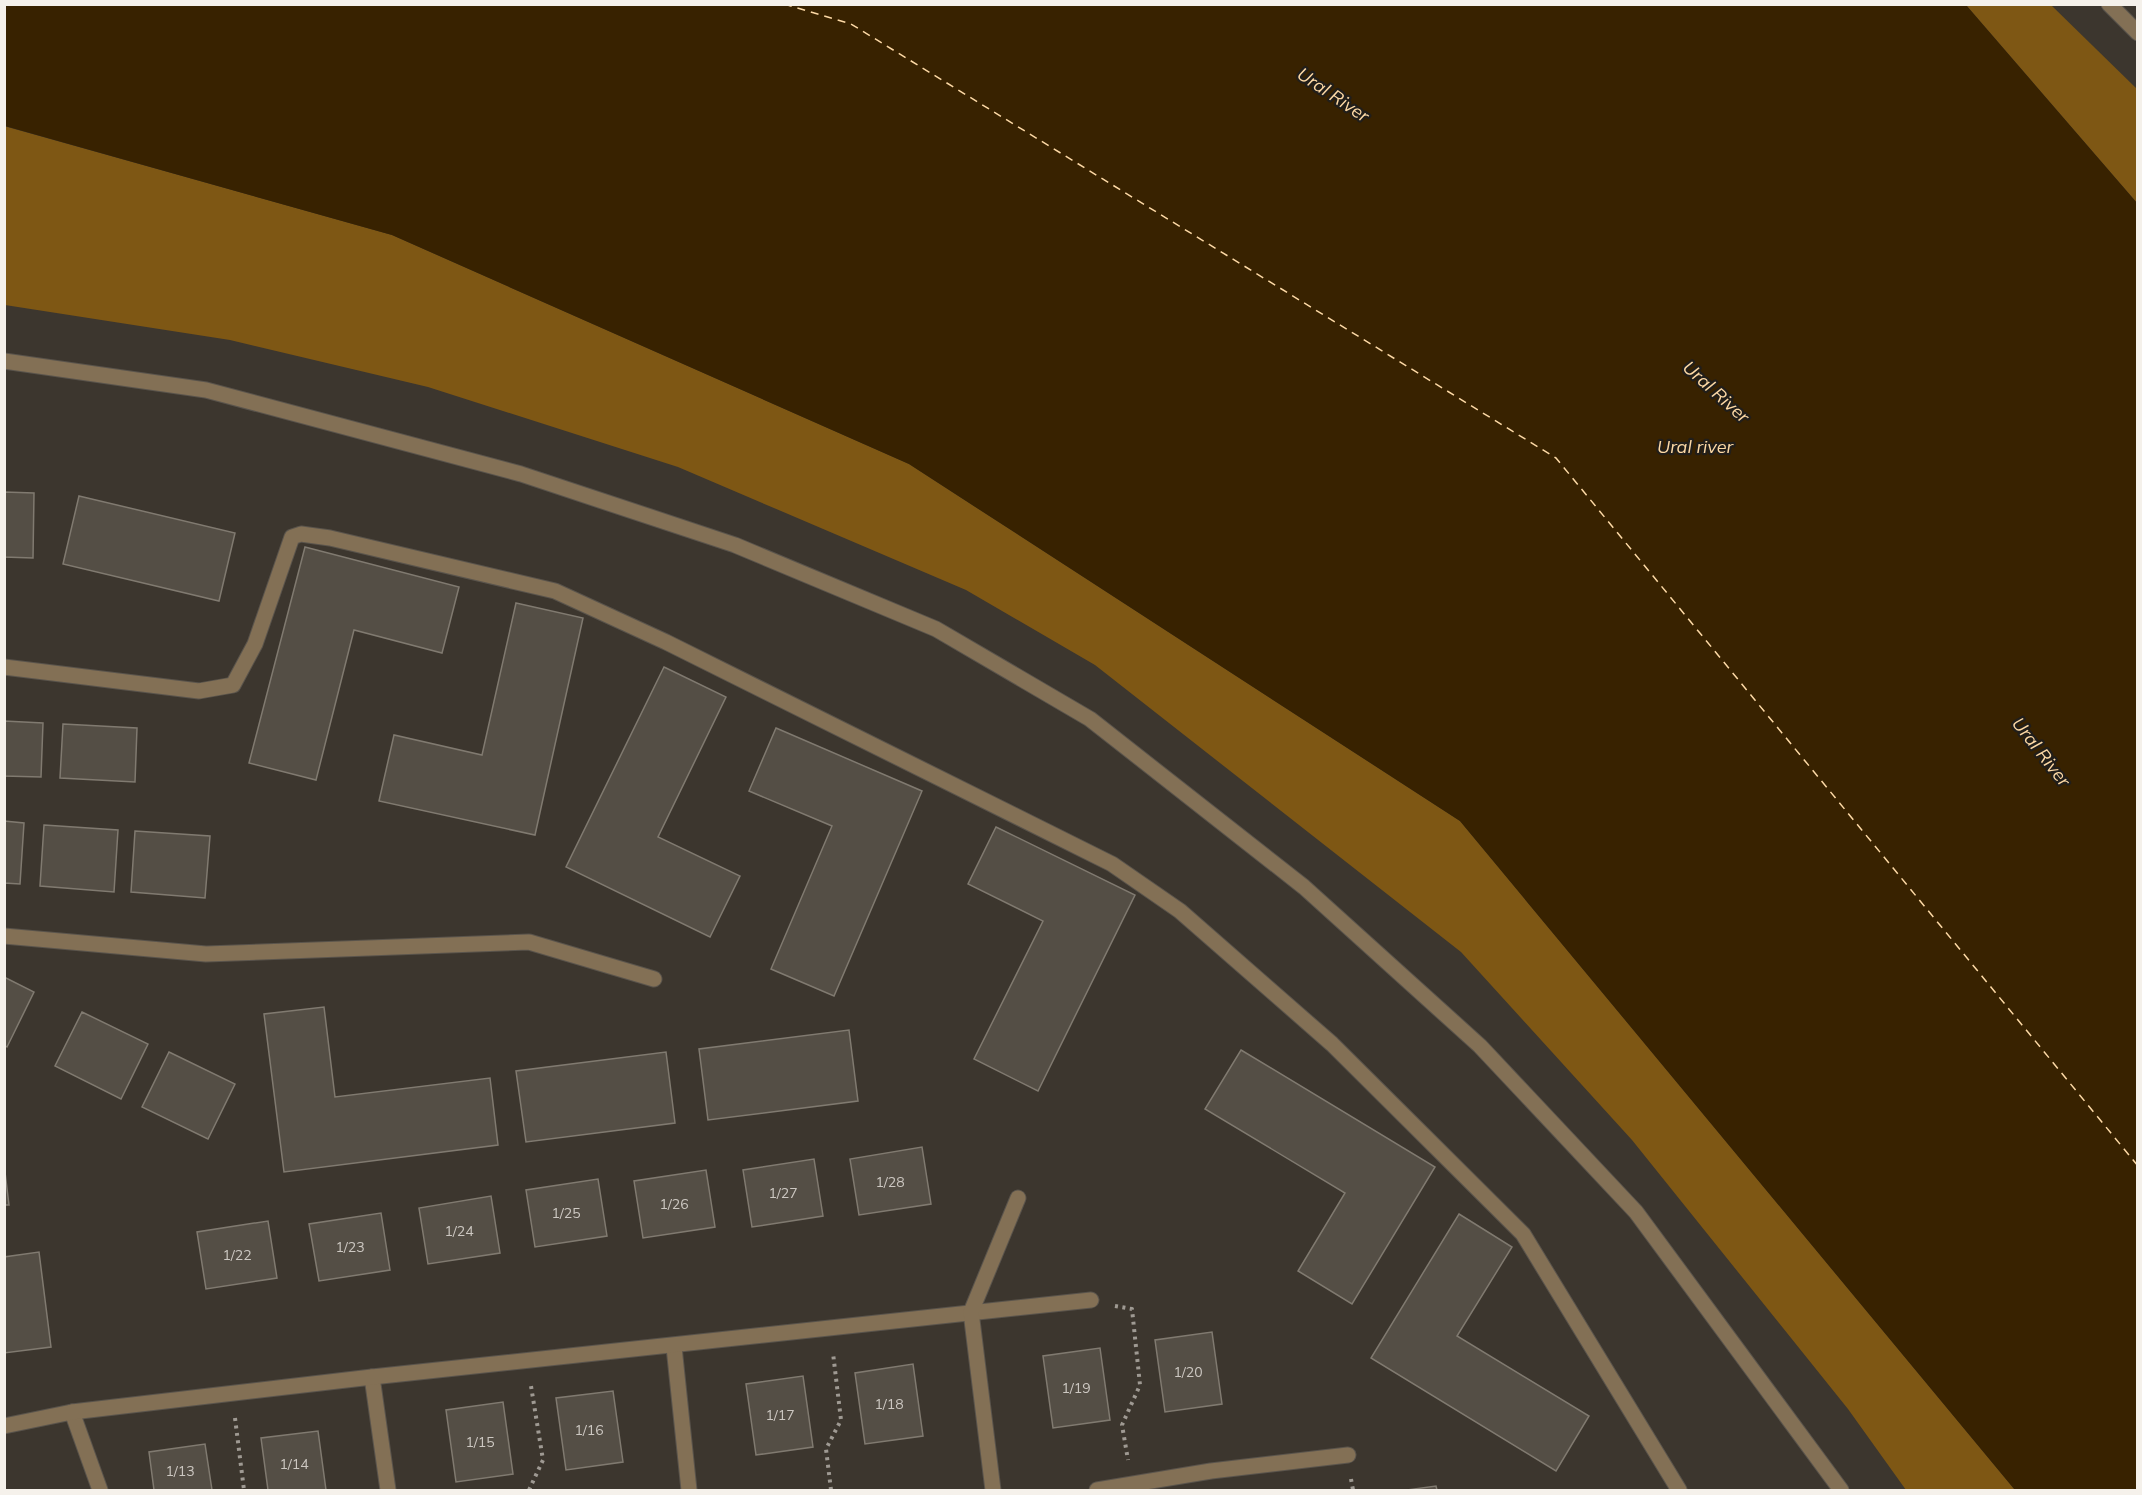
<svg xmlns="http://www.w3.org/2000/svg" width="2142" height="1495" viewBox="0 0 2142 1495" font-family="Mulish,sans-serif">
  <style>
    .green { fill: #7e5714 }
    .water { fill: #382200 }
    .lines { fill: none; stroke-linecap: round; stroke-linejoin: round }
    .ferry { stroke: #fdd9a5; stroke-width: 1.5; stroke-dasharray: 8 6; stroke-linecap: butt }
    .building { fill: #544e45; stroke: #807a70; stroke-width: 1.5 }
    .minor-casing { stroke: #5a544c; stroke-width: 17 }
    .path { stroke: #9f9a93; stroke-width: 4; stroke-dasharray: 3 4.5; stroke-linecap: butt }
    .minor { stroke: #837055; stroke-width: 15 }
    .labels { text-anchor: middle; stroke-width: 4.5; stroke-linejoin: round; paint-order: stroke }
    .number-label { font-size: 14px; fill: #cdc8c2 }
    .water-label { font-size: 18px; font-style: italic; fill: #fdd9a5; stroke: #211e1a }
  </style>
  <rect width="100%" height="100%" fill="#3c362e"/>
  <g class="green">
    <polygon points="1966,5 2051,5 2137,89 2137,203"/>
    <polygon points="4,126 392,235 909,464 1460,821 2015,1490 1906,1490 1848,1409 1632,1140 1461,952 1095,665 966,590 678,467 428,387 230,340 5,305"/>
  </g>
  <polygon class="water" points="4,5 1966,5 2137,203 2137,1490 2015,1490 1460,821 909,464 392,235 5,126"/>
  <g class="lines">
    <polyline class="ferry" points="784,4 851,24 1556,458 2138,1166"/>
  </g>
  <g class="building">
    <polygon points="4,492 34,493 33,558 4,557"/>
    <polygon points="79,496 235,533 219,601 63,564"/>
    <polygon points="305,547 459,587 442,653 354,630 316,780 249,763"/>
    <polygon points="516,603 583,618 535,835 379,801 394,735 482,755"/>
    <polygon points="664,667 726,697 658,837 740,876 710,937 566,867"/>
    <polygon points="4,721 43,723 41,777 4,776"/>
    <polygon points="63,724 137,728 135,782 60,778"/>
    <polygon points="776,728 922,791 834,996 771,969 832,826 749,791"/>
    <polygon points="4,821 24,823 20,884 4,883"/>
    <polygon points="44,825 118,830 114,892 40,886"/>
    <polygon points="996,827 1135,895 1038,1091 974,1059 1043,921 968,884"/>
    <polygon points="135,831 210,836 205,898 131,892"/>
    <polygon points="4,977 34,992 7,1047 4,1045"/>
    <polygon points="324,1007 335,1097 490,1078 498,1145 284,1172 264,1014"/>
    <polygon points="82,1012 148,1044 121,1099 55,1066"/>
    <polygon points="849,1030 858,1101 708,1120 699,1049"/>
    <polygon points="1241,1050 1435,1167 1352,1304 1298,1271 1345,1193 1205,1109"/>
    <polygon points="169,1052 235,1084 208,1139 142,1107"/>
    <polygon points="666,1052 675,1123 526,1142 516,1071"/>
    <polygon points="922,1147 931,1204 859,1215 850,1159"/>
    <polygon points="814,1159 823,1216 752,1227 743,1170"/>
    <polygon points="4,1164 9,1205 4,1205"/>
    <polygon points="706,1170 715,1227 643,1238 634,1181"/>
    <polygon points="598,1179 607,1236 535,1247 526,1190"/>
    <polygon points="491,1196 500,1253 428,1264 419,1208"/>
    <polygon points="381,1213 390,1270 319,1281 309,1224"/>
    <polygon points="1459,1214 1512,1247 1457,1336 1589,1416 1556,1471 1371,1358"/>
    <polygon points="268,1221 277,1278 206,1289 197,1232"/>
    <polygon points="39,1252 51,1347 4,1353 4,1257"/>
    <polygon points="1212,1332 1222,1404 1165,1412 1155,1340"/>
    <polygon points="1100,1348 1110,1420 1053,1428 1043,1356"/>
    <polygon points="913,1364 923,1436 865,1444 855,1373"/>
    <polygon points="803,1376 813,1447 756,1455 746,1384"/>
    <polygon points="613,1391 623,1462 566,1470 556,1398"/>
    <polygon points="503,1402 513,1474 456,1482 446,1410"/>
    <polygon points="318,1431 326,1490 268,1490 261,1438"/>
    <polygon points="205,1444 212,1490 154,1490 149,1452"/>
    <polygon points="1436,1486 1437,1490 1407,1490"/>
  </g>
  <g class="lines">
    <g class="minor-casing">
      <g id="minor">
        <polyline points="2109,4 2138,33"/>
        <polyline points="4,361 206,390 521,474 735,545 936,629 1090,719 1304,887 1480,1046 1636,1212 1841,1490"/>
        <polyline points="4,667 199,691 233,685 255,644 292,537 301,534 330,538 555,591 666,642 1112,864 1180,911 1332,1044 1523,1234 1679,1490"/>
        <polyline points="4,936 206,954 529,942 654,979"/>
        <polyline points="674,1347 689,1490"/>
        <polyline points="372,1377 388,1490"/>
        <polyline points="72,1412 100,1490"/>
        <polyline points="4,1426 72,1412 372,1377 1091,1300"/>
        <polyline points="993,1490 971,1312 1018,1198"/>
        <polyline points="1097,1490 1211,1471 1348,1455"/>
      </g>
    </g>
    <g class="path">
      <polyline points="1115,1306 1132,1309 1140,1385 1122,1425 1128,1460"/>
      <polyline points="235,1418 244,1490"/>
      <polyline points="1351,1479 1353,1490"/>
      <polyline points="529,1490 543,1460 531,1386"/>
      <polyline points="831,1490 826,1449 841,1420 833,1353"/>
    </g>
    <use href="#minor" class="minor"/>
  </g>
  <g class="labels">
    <g class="number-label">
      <text x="890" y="1187">1/28</text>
      <text x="783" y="1198">1/27</text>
      <text x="674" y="1209">1/26</text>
      <text x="566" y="1218">1/25</text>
      <text x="459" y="1236">1/24</text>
      <text x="350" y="1252">1/23</text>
      <text x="237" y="1260">1/22</text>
      <text x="1188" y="1377">1/20</text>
      <text x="1076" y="1393">1/19</text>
      <text x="889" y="1409">1/18</text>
      <text x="780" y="1420">1/17</text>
      <text x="589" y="1435">1/16</text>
      <text x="480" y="1447">1/15</text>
      <text x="294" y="1469">1/14</text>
      <text x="180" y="1476">1/13</text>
    </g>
    <g class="water-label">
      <text transform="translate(1333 95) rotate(34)" y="6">Ural River</text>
      <text transform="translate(1716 392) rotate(42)" y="6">Ural River</text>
      <text x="1695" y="453">Ural river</text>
      <text transform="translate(2041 752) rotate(52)" y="6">Ural River</text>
    </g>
  </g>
  <rect width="2142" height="1495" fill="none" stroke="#f5f1eb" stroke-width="12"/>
</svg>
